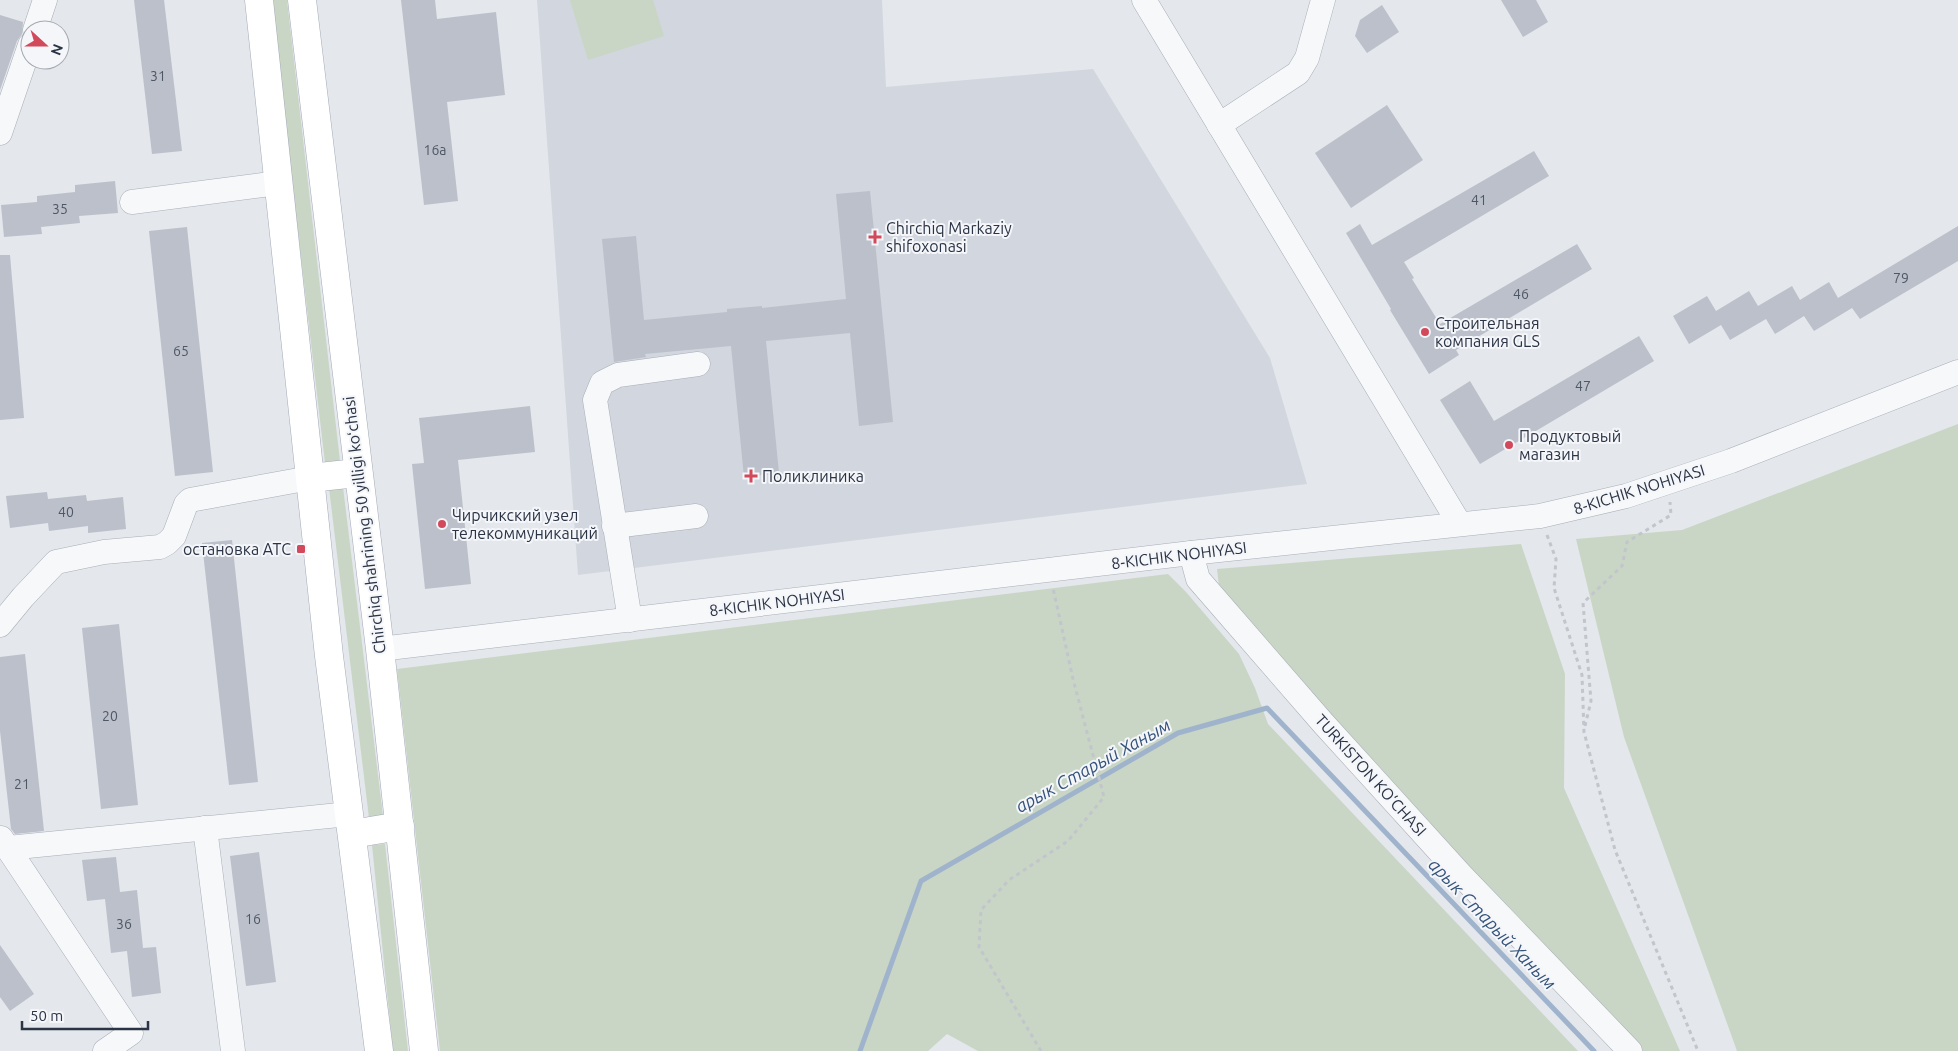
<svg xmlns="http://www.w3.org/2000/svg" width="1958" height="1051" viewBox="0 0 1958 1051" font-family="Ubuntu,sans-serif">
  <style>
    .built { fill: #d2d6de }
    .green { fill: #c9d6c5 }
    .lines { fill: none; stroke-linecap: round; stroke-linejoin: round }
    .stream { stroke: #9fb4cc; stroke-width: 5 }
    .building { fill: #bbc0ca }
    .minor-casing { stroke: #a9aeb7; stroke-width: 25 }
    .major-casing { stroke: #a3abb8; stroke-width: 29 }
    .path { stroke: #c2c5cb; stroke-width: 3; stroke-dasharray: 4 4; stroke-linecap: butt }
    .minor { stroke: #f7f8fa; stroke-width: 24 }
    .major { stroke: #fff; stroke-width: 28 }
    .poi-dot { fill: #d1495b; stroke: #f4f6f9; stroke-width: 2 }
    .labels { text-anchor: middle; stroke-width: 4; stroke-linejoin: round; paint-order: stroke }
    .number-label { font-size: 14px; fill: #4f5766 }
    .poi-label { font-size: 16px; fill: #2b3445; stroke: #f4f6f9; text-anchor: start }
    .street-label { font-size: 16px; fill: #2b3445; stroke: #f4f6f9 }
    .water-label { font-size: 18px; font-style: italic; fill: #34527a; stroke: #f4f6f9 }
  </style>
  <rect width="100%" height="100%" fill="#e4e7ec"/>
  <polygon class="built" points="537,0 882,0 886,87 1093,69 1270,358 1307,484 578,575"/>
  <g class="green">
    <polygon points="271,0 287,0 340,461 325,463"/>
    <polygon points="570,0 653,0 664,36 588,60"/>
    <polygon points="1958,424 1958,1051 1737,1051 1624,737 1576,539 1682,530"/>
    <polygon points="343,487 383,816 369,818 329,488"/>
    <polygon points="1521,544 1565,674 1564,788 1680,1051 1643,1051 1365,755 1219,586 1217,569"/>
    <polygon points="1168,574 1186,592 1239,654 1255,688 1268,724 1578,1051 978,1051 947,1034 928,1051 440,1051 397,669"/>
    <polygon points="385,844 408,1051 393,1051 372,845"/>
  </g>
  <g class="lines">
    <polyline class="stream" points="860,1051 921,881 1178,733 1267,708 1594,1051"/>
  </g>
  <g class="building">
    <polygon points="134,0 164,0 182,151 152,154"/>
    <polygon points="401,0 435,0 437,19 496,12 505,95 447,102 458,201 424,205"/>
    <polygon points="1501,0 1536,0 1548,22 1523,37"/>
    <polygon points="1382,5 1399,32 1367,53 1355,36 1360,20"/>
    <polygon points="0,15 23,22 22,34 17,41 0,90"/>
    <polygon points="1387,105 1423,160 1351,208 1315,153"/>
    <polygon points="1534,151 1549,176 1404,262 1414,278 1412,279 1440,324 1577,244 1592,269 1456,350 1459,355 1429,374 1390,310 1391,309 1346,233 1360,224 1372,245"/>
    <polygon points="115,181 118,213 79,216 80,223 41,227 42,234 4,237 1,205 37,202 37,196 75,192 75,185"/>
    <polygon points="870,191 893,422 859,426 850,333 766,341 779,473 744,477 731,346 645,354 646,357 614,362 602,239 636,236 644,320 727,312 727,309 762,306 762,308 846,299 836,194"/>
    <polygon points="1958,226 1958,261 1860,319 1852,308 1814,331 1804,316 1775,334 1766,319 1730,340 1721,325 1689,344 1673,316 1707,296 1716,311 1749,291 1758,306 1792,286 1800,300 1829,282 1838,298"/>
    <polygon points="187,227 213,472 175,476 149,231"/>
    <polygon points="0,255 10,255 24,418 0,420"/>
    <polygon points="1639,336 1654,361 1480,464 1440,400 1470,381 1494,421"/>
    <polygon points="530,406 535,452 458,460 471,584 425,589 412,464 424,463 419,418"/>
    <polygon points="47,492 48,499 86,495 87,501 123,497 126,529 88,533 88,526 49,531 48,523 10,528 6,496"/>
    <polygon points="232,540 258,782 229,785 202,543"/>
    <polygon points="119,624 138,805 101,809 82,628"/>
    <polygon points="25,654 44,831 15,834 11,829 0,731 0,657"/>
    <polygon points="259,852 276,982 246,986 230,856"/>
    <polygon points="116,857 120,892 137,890 143,948 156,947 161,993 132,997 127,951 111,953 105,899 87,901 82,860"/>
    <polygon points="0,945 34,994 10,1011 0,997"/>
  </g>
  <g class="lines">
    <g class="minor-casing">
      <g id="minor">
        <polyline points="1144,0 1459,523"/>
        <polyline points="35,30 45,0"/>
        <polyline points="1219,125 1298,73 1307,58 1323,0"/>
        <polyline points="0,133 30,45"/>
        <polyline points="132,202 278,183"/>
        <polyline points="614,526 696,516"/>
        <polyline points="1191,553 1198,579 1323,723 1461,875 1630,1051"/>
        <polyline points="630,620 595,400 602,383 618,375 698,364"/>
        <polyline points="0,625 23,597 56,562 104,552 160,547 167,543 174,536 186,504 190,500 310,478"/>
        <polyline points="380,649 1191,553 1540,516 1626,496 1731,461 1958,372"/>
        <polyline points="205,828 233,1051"/>
        <polyline points="1,838 131,1033 105,1051"/>
        <polyline points="8,848 349,814"/>
      </g>
    </g>
    <g class="major-casing">
      <g id="major">
        <polyline points="259,0 329,656 379,1051"/>
        <polyline points="302,0 380,649 424,1051"/>
        <polyline points="310,478 357,473"/>
        <polyline points="352,834 400,826"/>
      </g>
    </g>
    <g class="path">
      <polyline points="1547,535 1556,559 1554,588 1582,675 1584,732 1615,850 1698,1051"/>
      <polyline points="1585,726 1591,701 1583,603 1622,566 1627,542 1671,515 1670,502"/>
      <polyline points="1041,1051 979,947 981,910 1009,880 1068,841 1104,797 1073,679 1053,588"/>
    </g>
    <use href="#minor" class="minor"/>
    <use href="#major" class="major"/>
  </g>
  <g class="poi-dot">
    <path d="M872.5 229.5h5v5h5v5h-5v5h-5v-5h-5v-5h5z"/>
    <circle cx="1425" cy="332" r="5"/>
    <circle cx="1509" cy="445" r="5"/>
    <path d="M748.5 468.5h5v5h5v5h-5v5h-5v-5h-5v-5h5z"/>
    <circle cx="442" cy="524" r="5"/>
    <rect x="296" y="544" width="10" height="10" rx="2.5"/>
  </g>
  <g class="labels">
    <g class="number-label">
      <text x="158" y="81">31</text>
      <text x="435" y="155">16a</text>
      <text x="1479" y="205">41</text>
      <text x="60" y="214">35</text>
      <text x="1901" y="283">79</text>
      <text x="1521" y="299">46</text>
      <text x="181" y="356">65</text>
      <text x="1583" y="391">47</text>
      <text x="66" y="517">40</text>
      <text x="110" y="721">20</text>
      <text x="22" y="789">21</text>
      <text x="253" y="924">16</text>
      <text x="124" y="929">36</text>
    </g>
    <g class="poi-label">
      <text x="886" y="234">Chirchiq Markaziy<tspan x="886" dy="18">shifoxonasi</tspan></text>
      <text x="1435" y="329">Строительная<tspan x="1435" dy="18">компания GLS</tspan></text>
      <text x="1519" y="442">Продуктовый<tspan x="1519" dy="18">магазин</tspan></text>
      <text x="762" y="482">Поликлиника</text>
      <text x="452" y="521">Чирчикский узел<tspan x="452" dy="18">телекоммуникаций</tspan></text>
      <text x="291" y="555" text-anchor="end">остановка АТС</text>
    </g>
    <g class="street-label">
      <text transform="translate(1639 489) rotate(-17)" y="6">8-KICHIK NOHIYASI</text>
      <text transform="translate(364 525) rotate(-97)" y="6">Chirchiq shahrining 50 yilligi koʻchasi</text>
      <text transform="translate(1179 555) rotate(-7)" y="6">8-KICHIK NOHIYASI</text>
      <text transform="translate(777 602) rotate(-7)" y="6">8-KICHIK NOHIYASI</text>
      <text transform="translate(1371 775) rotate(48)" y="6">TURKISTON KO‘CHASI</text>
    </g>
    <g class="water-label">
      <text transform="translate(1093 766) rotate(-29)" y="6">арык Старый Ханым</text>
      <text transform="translate(1492 924) rotate(46)" y="6">арык Старый Ханым</text>
    </g>
  </g>
  <g transform="translate(45 45) rotate(111)"><circle r="24" fill="#f4f6f9" stroke="#a4a8b1"/>
  <path d="M0-4L9 19L0 12L-9 19Z" fill="#d1495b"/>
  <text y="-8" font-size="14" font-weight="bold" text-anchor="middle" fill="#2b3445">N</text>
  </g>
  <path d="M22 1021v8h126v-8" fill="none" stroke="#2b3445" stroke-width="2.5"/>
  <text x="30" y="1021" font-size="15" fill="#2b3445" stroke="#f4f6f9" stroke-width="4" paint-order="stroke">50 m</text>
</svg>
